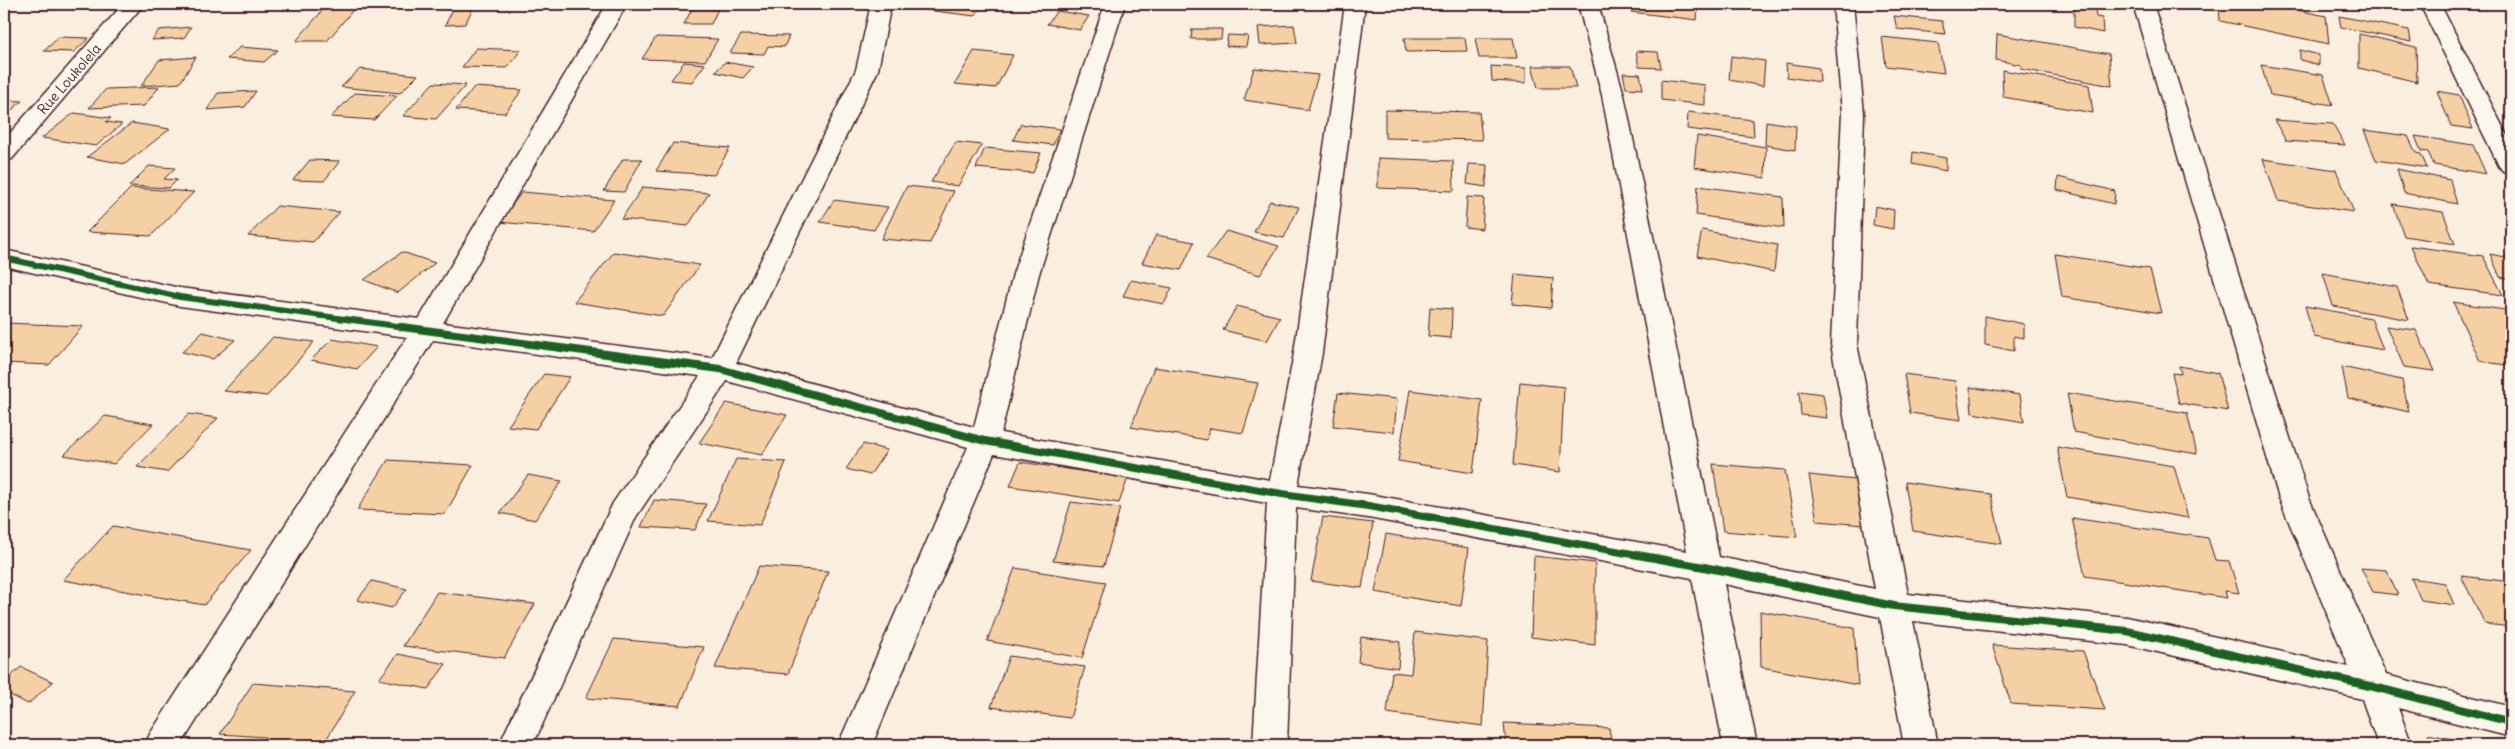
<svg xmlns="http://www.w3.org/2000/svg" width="2515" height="749" viewBox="0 0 2515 749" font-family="Delius,sans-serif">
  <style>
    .building { fill: #f4d0a4; stroke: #4a1f2b }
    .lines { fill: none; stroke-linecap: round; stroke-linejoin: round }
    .street-casing { stroke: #4a1f2b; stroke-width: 3 }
    .street { fill: #fbf7ec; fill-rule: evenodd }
    .cycleway-far1-casing { stroke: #fbf7ec; stroke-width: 9 }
    .cycleway-casing { stroke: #fbf7ec; stroke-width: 11 }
    .cycleway-far1 { stroke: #1b5e20; stroke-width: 6 }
    .cycleway { stroke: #1b5e20; stroke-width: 8 }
    .labels { text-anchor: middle; stroke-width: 4; stroke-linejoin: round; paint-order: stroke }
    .street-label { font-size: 14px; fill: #4a1f2b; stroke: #fbf7ec }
  </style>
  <rect width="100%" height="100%" fill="#faefde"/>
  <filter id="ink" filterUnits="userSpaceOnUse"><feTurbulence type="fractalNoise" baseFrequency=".02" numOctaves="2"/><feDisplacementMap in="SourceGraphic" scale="10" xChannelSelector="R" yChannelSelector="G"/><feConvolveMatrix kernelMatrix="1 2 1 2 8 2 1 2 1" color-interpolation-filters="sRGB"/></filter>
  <g filter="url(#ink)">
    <g class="building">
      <polygon points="328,4 358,4 327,41 296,41"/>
      <polygon points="456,4 475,4 465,24 445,25"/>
      <polygon points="930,4 983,4 975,16 926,10"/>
      <polygon points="1632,4 1698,4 1697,20 1631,12"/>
      <polygon points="2219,4 2268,4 2326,16 2329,44 2220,21"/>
      <polygon points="2074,5 2095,8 2096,17 2102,18 2103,33 2074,27"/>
      <polygon points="692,9 718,9 711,24 684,24"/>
      <polygon points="1057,11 1089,16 1080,30 1047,24"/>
      <polygon points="1894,16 1942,21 1945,34 1897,29"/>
      <polygon points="2339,16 2409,30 2411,42 2341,27"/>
      <polygon points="1294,25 1297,43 1260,45 1258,27"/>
      <polygon points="191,27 184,38 152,40 159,30"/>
      <polygon points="1192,29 1222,29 1221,39 1191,39"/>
      <polygon points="1997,34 2109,54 2112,86 2021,69 2021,65 1996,60"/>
      <polygon points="2359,34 2416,47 2417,82 2359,68"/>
      <polygon points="741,35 789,36 784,47 768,46 764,54 730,53"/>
      <polygon points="1228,35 1248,36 1246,47 1226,46"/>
      <polygon points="59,37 89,38 74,52 44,51"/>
      <polygon points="656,37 718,39 705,61 642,59"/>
      <polygon points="1882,37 1938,43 1944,73 1886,66"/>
      <polygon points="1404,38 1465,38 1467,51 1406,52"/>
      <polygon points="1475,38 1513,38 1517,58 1479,58"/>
      <polygon points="240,47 278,50 264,62 227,59"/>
      <polygon points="476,48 521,50 507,68 462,67"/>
      <polygon points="2300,50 2319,55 2319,65 2300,60"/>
      <polygon points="974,51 1013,55 996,88 955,84"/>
      <polygon points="1636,51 1658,52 1661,68 1639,67"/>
      <polygon points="1731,56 1765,61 1763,86 1729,80"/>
      <polygon points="196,57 180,83 141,86 159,60"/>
      <polygon points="684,62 705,64 692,82 671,80"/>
      <polygon points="725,62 753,67 743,78 715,72"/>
      <polygon points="1786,63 1819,68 1820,82 1787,77"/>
      <polygon points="2261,65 2323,75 2333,105 2270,95"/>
      <polygon points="1491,66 1526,68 1526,83 1492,81"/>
      <polygon points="1532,66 1570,66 1576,88 1538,88"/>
      <polygon points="1254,68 1318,75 1308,110 1244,100"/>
      <polygon points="360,69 418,75 400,93 341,87"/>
      <polygon points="2002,70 2089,85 2093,113 2003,97"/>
      <polygon points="1623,73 1640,74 1643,89 1626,88"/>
      <polygon points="1661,80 1705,85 1705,105 1661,100"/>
      <polygon points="433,83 466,85 436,119 403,116"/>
      <polygon points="159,87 144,106 89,108 106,89"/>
      <polygon points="474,87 522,90 505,113 456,110"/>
      <polygon points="256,91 245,107 207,110 218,93"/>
      <polygon points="2437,91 2459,95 2473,129 2451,126"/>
      <polygon points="355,93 397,96 374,120 331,117"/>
      <polygon points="4,100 22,101 4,117"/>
      <polygon points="1385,110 1479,112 1482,140 1385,138"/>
      <polygon points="1688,112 1753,120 1754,137 1687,129"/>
      <polygon points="74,113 111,118 106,122 122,124 96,146 42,138"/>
      <polygon points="2274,120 2333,124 2345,145 2286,141"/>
      <polygon points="1766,121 1796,126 1795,150 1765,145"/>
      <polygon points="132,123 170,129 125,164 87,157"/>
      <polygon points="1021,124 1060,129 1053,145 1013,140"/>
      <polygon points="2364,130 2408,136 2416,153 2421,154 2427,168 2376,160"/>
      <polygon points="1697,136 1766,147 1765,178 1694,167"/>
      <polygon points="2415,136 2473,145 2486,174 2434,165 2428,152 2421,151"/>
      <polygon points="956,142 982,145 958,186 931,182"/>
      <polygon points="673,143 730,148 714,175 656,171"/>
      <polygon points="985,148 1041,153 1033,173 976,168"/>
      <polygon points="1913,152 1946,158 1946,171 1912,164"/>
      <polygon points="1378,158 1453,161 1454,191 1378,188"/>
      <polygon points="623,159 642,159 624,192 604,191"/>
      <polygon points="2263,159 2336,170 2354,212 2278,201"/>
      <polygon points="310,160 340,161 324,181 293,180"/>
      <polygon points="1469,164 1487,165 1486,187 1467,184"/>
      <polygon points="149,166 175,168 164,179 177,180 169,188 129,186"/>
      <polygon points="2397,169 2450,180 2457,204 2404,193"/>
      <polygon points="2058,177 2115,191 2114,204 2057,190"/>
      <polygon points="907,186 954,191 930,243 881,239"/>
      <polygon points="1698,186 1783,197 1784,228 1696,215"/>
      <polygon points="643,187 709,193 688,226 621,219"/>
      <polygon points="131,188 194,192 151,236 87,232"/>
      <polygon points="522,192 614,200 593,231 499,222"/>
      <polygon points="1467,197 1484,198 1482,229 1465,227"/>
      <polygon points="834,200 888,207 874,230 820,222"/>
      <polygon points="1270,201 1299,207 1284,238 1254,232"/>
      <polygon points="2393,204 2443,212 2455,244 2404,236"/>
      <polygon points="277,206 340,212 313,242 248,236"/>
      <polygon points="1875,206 1894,210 1893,229 1873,225"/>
      <polygon points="1702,230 1777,245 1774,272 1697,256"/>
      <polygon points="1226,231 1279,246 1260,275 1206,259"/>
      <polygon points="1156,235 1194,242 1181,270 1142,263"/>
      <polygon points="2411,246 2483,256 2503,295 2429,285"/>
      <polygon points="402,252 435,263 398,293 364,280"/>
      <polygon points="614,252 700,265 663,316 574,302"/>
      <polygon points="2055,254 2150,269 2161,313 2062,297"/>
      <polygon points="2490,254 2511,258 2511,279 2500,277"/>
      <polygon points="2323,273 2397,287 2409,320 2333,306"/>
      <polygon points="1515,274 1553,278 1551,308 1512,304"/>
      <polygon points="1131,280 1172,288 1164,304 1123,296"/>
      <polygon points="2453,302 2511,311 2511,366 2480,361"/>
      <polygon points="1237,306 1280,317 1267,341 1223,330"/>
      <polygon points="2305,306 2371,318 2383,350 2314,337"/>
      <polygon points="1430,307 1452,309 1451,338 1428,336"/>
      <polygon points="1985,316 2024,324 2024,338 2014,336 2014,351 1985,345"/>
      <polygon points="4,323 83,326 49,365 4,363"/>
      <polygon points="2386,326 2416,330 2435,371 2404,367"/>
      <polygon points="203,332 235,340 213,359 182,352"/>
      <polygon points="273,337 314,342 267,396 224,391"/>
      <polygon points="332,339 377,347 357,369 311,360"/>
      <polygon points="2179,366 2218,373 2228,411 2179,403 2172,373 2181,374"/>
      <polygon points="1154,367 1258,383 1243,433 1210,428 1207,440 1131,427"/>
      <polygon points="2342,367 2402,380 2409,412 2348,398"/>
      <polygon points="544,374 570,377 536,429 508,426"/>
      <polygon points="1904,374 1955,381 1961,420 1910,413"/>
      <polygon points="1520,382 1564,387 1560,472 1513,465"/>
      <polygon points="1970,387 2020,395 2024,422 1972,413"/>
      <polygon points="1410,390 1482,400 1473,473 1398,461"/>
      <polygon points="1799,391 1823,394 1827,418 1801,415"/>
      <polygon points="1338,393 1397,399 1394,432 1333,426"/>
      <polygon points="2067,393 2187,413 2197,454 2074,432"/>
      <polygon points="726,403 787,415 762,455 699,443"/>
      <polygon points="189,414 218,418 167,472 137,467"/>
      <polygon points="105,416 153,424 114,464 64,455"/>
      <polygon points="863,444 887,450 870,475 846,469"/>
      <polygon points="2057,447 2174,466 2188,518 2067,497"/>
      <polygon points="736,459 786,462 760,525 708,521"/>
      <polygon points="388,460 473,465 445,514 357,510"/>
      <polygon points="1020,462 1128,478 1119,503 1010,486"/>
      <polygon points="1713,464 1785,470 1797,537 1723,531"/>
      <polygon points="528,475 562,481 535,520 500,513"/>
      <polygon points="1809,475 1855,480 1864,525 1817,521"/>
      <polygon points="1905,482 1991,494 2002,544 1913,531"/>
      <polygon points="654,500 706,504 695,530 641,527"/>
      <polygon points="1071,502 1120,508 1104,566 1053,561"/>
      <polygon points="1323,517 1373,523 1362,588 1311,581"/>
      <polygon points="2072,518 2208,538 2215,560 2229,561 2239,593 2225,591 2227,598 2085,576"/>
      <polygon points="113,526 251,550 204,605 63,580"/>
      <polygon points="1386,534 1469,548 1461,606 1375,592"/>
      <polygon points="1534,556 1595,563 1595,645 1531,637"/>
      <polygon points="759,566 828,571 788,674 715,668"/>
      <polygon points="1015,568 1106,582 1082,658 987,641"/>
      <polygon points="2361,568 2386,570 2398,595 2373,592"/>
      <polygon points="2461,576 2504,581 2511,595 2511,627 2485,624"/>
      <polygon points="2411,578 2445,583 2454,605 2421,600"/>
      <polygon points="372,581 407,589 392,608 357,600"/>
      <polygon points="437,592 535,604 504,658 403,646"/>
      <polygon points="1760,611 1854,628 1858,685 1761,667"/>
      <polygon points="1415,632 1488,641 1483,726 1387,713 1392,672 1411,674"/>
      <polygon points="1361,637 1400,642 1398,668 1358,662"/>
      <polygon points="614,639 704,647 680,706 586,698"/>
      <polygon points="1992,645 2083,651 2105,710 2011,704"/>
      <polygon points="398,654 446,664 428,689 379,679"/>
      <polygon points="1009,656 1085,667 1070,718 991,707"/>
      <polygon points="21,667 53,682 28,704 4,692 4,682"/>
      <polygon points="253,683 355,691 323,745 260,745 265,737 220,734"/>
      <polygon points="1504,723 1609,728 1612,745 1506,745"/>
      <polygon points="2428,734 2482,745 2432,745"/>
    </g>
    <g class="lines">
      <g class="street-casing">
        <g id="street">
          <polygon points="123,4 144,4 12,159 4,161 4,140"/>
          <polygon points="607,4 627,4 443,323 712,358 856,70 871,4 891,4 878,70 736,363 974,427 1013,274 1105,4 1125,4 1039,274 1001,433 1270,480 1294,353 1345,4 1365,4 1322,353 1298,485 1368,494 1687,551 1602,95 1578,4 1598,4 1624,95 1719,557 1875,589 1831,344 1842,113 1833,4 1853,4 1864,113 1857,344 1908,594 2127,617 2349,667 2279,498 2133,4 2153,4 2309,498 2386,675 2511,707 2511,737 2398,708 2412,745 2378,745 2362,699 2127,645 1913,621 1938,745 1904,745 1880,617 1724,584 1757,745 1723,745 1692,578 1368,518 1296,508 1287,745 1253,745 1267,503 994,454 872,745 838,745 968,447 727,381 636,517 533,745 499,745 613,503 700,376 433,340 181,745 145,745 150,734 407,337 180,306 4,266 4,250 180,288 419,319"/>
          <polygon points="2420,4 2440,4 2511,143 2511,173 2503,171 2499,166"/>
        </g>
      </g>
      <use href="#street" class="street"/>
      <g class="cycleway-far1-casing">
        <polyline id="cycleway-far1" points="4,258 180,297 412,328"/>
      </g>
      <g class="cycleway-casing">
        <polyline id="cycleway" points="402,327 720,369 985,441 1282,494 1368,506 1704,567 1894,606 2127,631 2374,687 2511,722"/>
      </g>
      <use href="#cycleway-far1" class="cycleway-far1"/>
      <use href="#cycleway" class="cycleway"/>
    </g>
  </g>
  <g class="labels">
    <g class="street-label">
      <text transform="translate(69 79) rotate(-49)" y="5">Rue Loukolela</text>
    </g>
  </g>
  <rect width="2515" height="749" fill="none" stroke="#fbf7ec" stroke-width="20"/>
  <rect x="10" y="10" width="2495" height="729" fill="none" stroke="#4a1f2b" stroke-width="2" filter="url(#ink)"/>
</svg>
